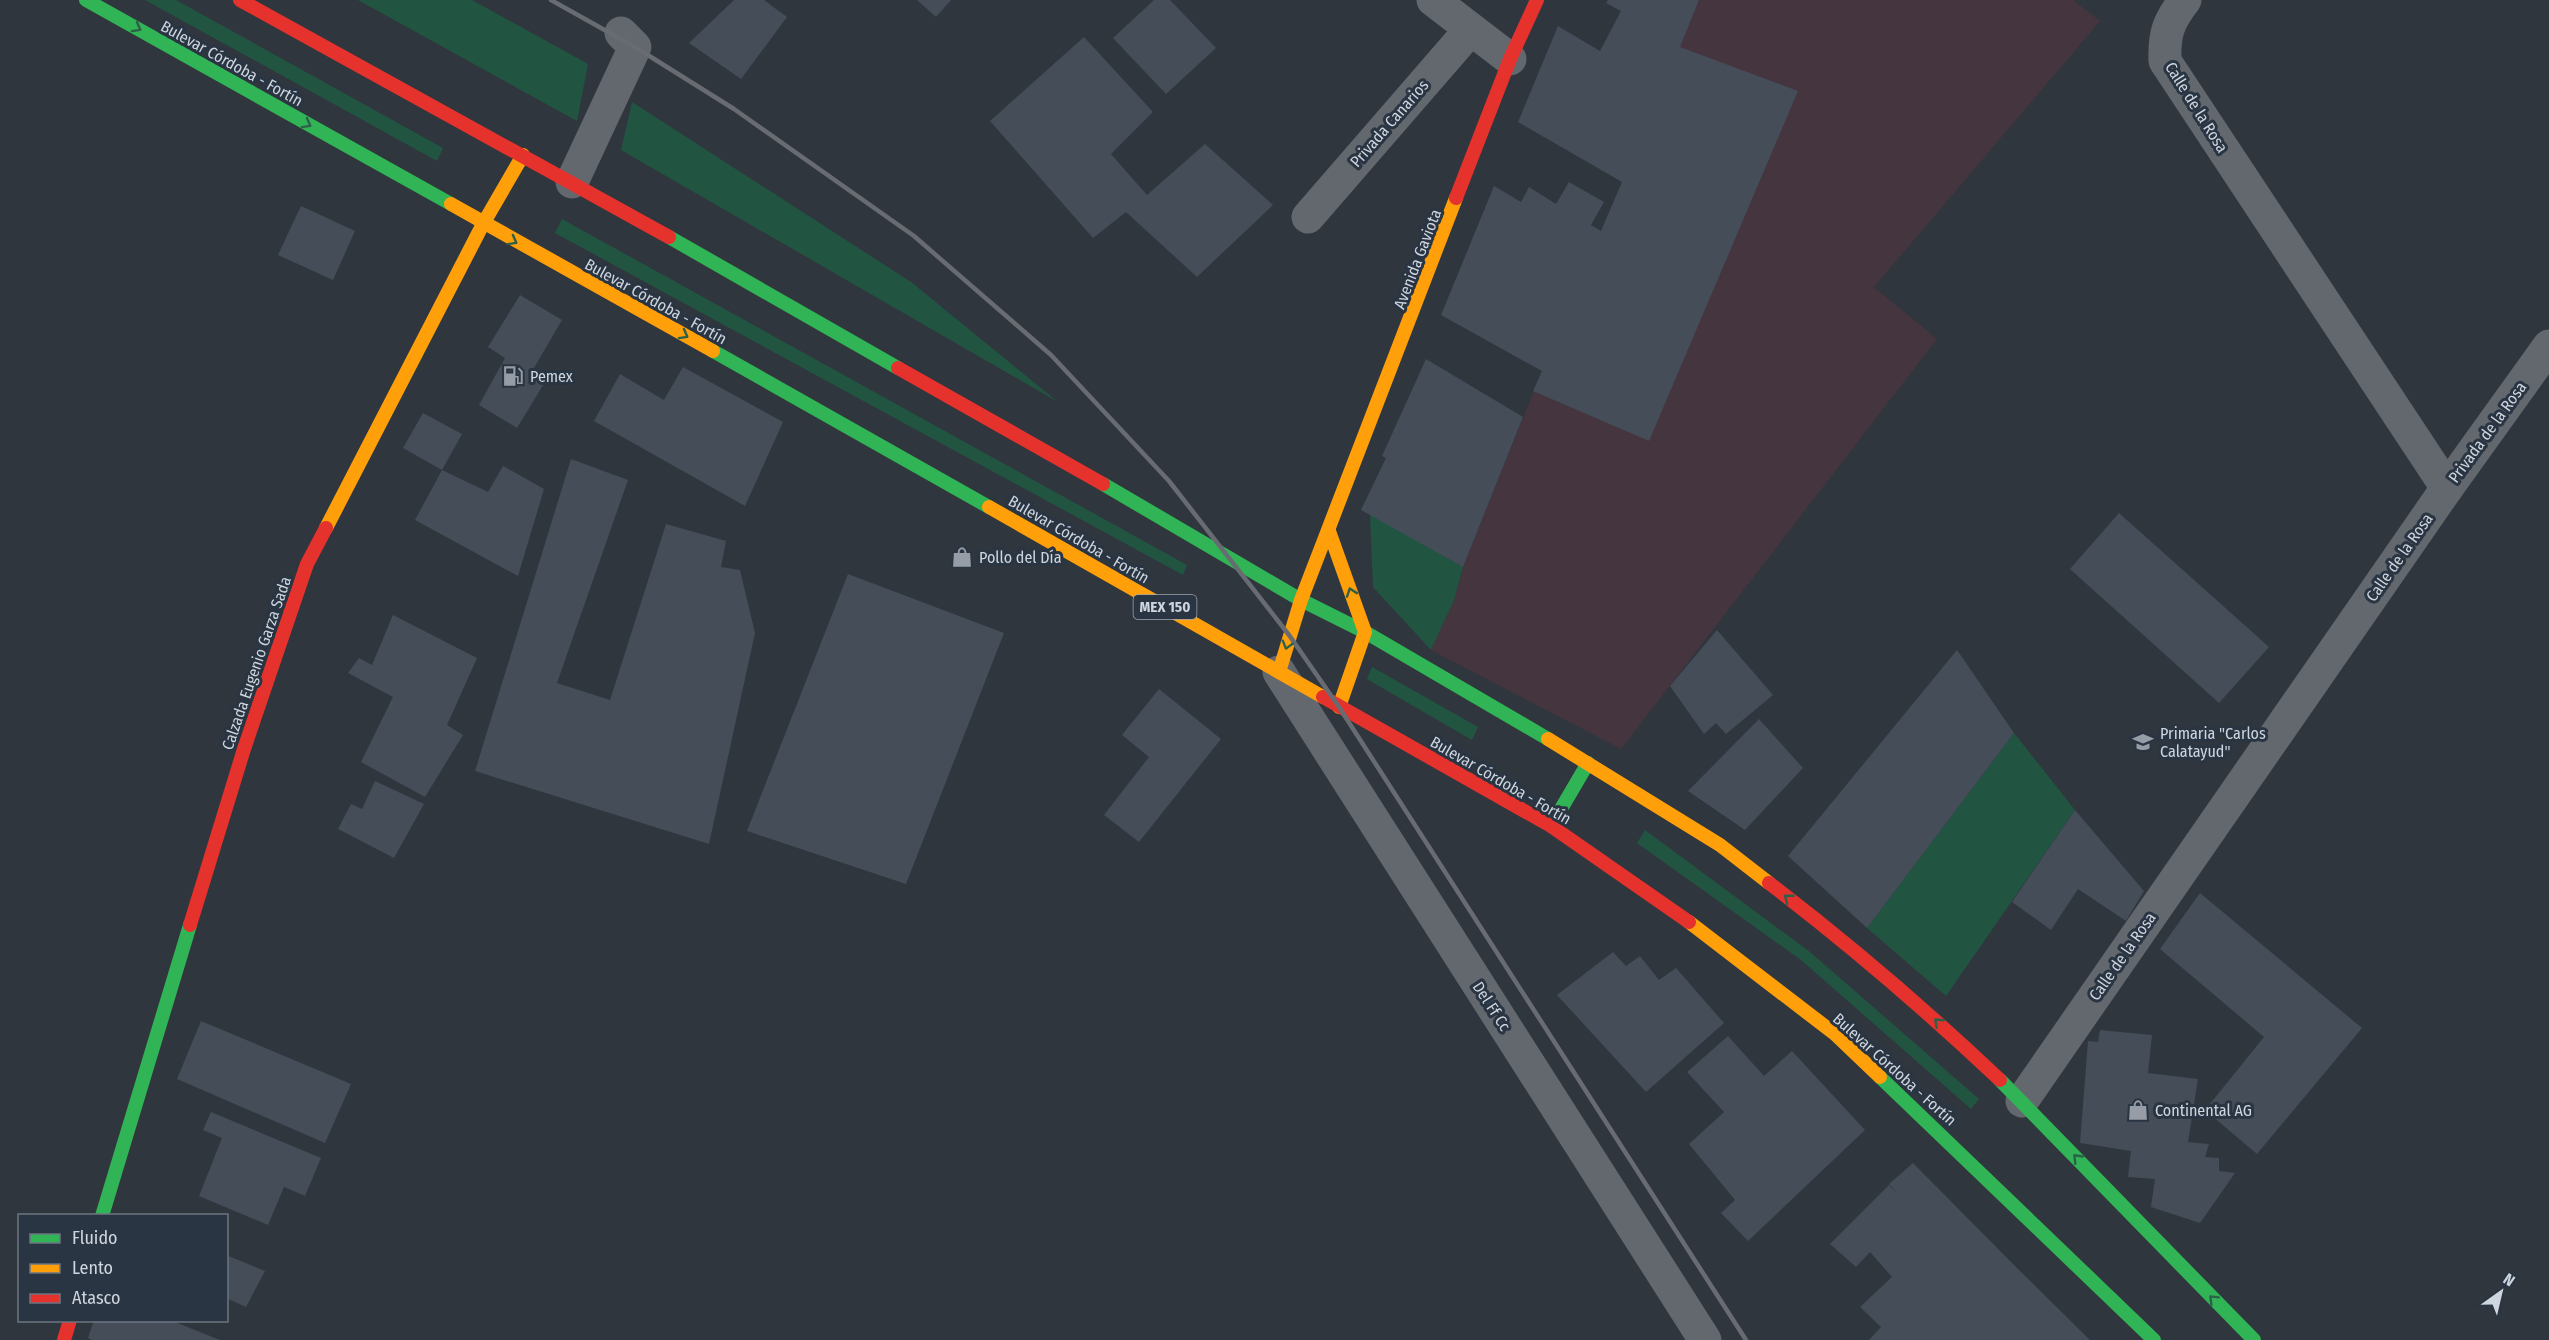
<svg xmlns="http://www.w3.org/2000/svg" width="2549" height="1340" viewBox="0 0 2549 1340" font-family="'Fira Sans Condensed',sans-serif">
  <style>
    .industrial { fill: #45353e }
    .green { fill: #215542 }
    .building { fill: #444d58 }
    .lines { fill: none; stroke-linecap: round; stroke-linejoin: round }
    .street { stroke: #63676e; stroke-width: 33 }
    .fast { stroke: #30b455; stroke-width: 14 }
    .slow { stroke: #ff9f0a; stroke-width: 14 }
    .jam { stroke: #e5322d; stroke-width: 14 }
    .rail { stroke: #686c72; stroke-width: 4.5 }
    .oneway { stroke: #2c6149 }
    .labels { text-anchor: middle; stroke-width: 6; stroke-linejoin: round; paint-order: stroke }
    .shield { fill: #2a3543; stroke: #9da5b0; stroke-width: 1.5 }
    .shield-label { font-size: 15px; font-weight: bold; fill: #ced5de }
    .street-label { font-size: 16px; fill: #ced5de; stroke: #2a3543 }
    .poi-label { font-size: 16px; fill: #ced5de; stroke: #2a3543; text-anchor: start }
  </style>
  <rect width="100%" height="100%" fill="#30363d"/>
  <polygon class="industrial" points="1699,0 2073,0 2100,21 1874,287 1937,339 1621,749 1431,650 1454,600 1463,567 1542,371"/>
  <g class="green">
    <polygon points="145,0 176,0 443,148 437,161"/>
    <polygon points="358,0 472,0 588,64 577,121"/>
    <polygon points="632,102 911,282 1058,402 621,150"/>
    <polygon points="562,219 1187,565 1183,575 555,233"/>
    <polygon points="1370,514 1463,567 1454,600 1431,650 1373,587"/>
    <polygon points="1372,667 1478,727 1472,740 1367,679"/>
    <polygon points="2014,733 2075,810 1946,996 1867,928"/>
    <polygon points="1645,830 1810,952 1979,1099 1971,1109 1801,960 1637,843"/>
  </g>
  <g class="building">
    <polygon points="734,0 764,0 787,17 741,79 689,43"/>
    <polygon points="917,0 951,0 936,17"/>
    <polygon points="1154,0 1170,0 1216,48 1166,94 1113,38"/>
    <polygon points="1608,0 1699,0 1680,47 1798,91 1649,441 1533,391 1542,371 1441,315 1494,186 1521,202 1529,187 1556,204 1569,182 1604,202 1591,225 1601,231 1622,182 1518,122 1558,26 1600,51 1621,11 1606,3"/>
    <polygon points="1084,37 1153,112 1111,154 1147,195 1205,144 1273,205 1197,277 1126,212 1093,238 990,121"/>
    <polygon points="301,206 355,231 333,280 278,255"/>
    <polygon points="520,295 562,320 531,373 545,382 517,428 479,405 505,358 488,347"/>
    <polygon points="1426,359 1523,417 1463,567 1361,510 1386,458 1382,456"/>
    <polygon points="683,367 783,422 745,506 594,421 620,374 664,400"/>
    <polygon points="423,413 462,434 442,470 403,448"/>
    <polygon points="571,459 628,480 557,683 610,700 666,524 726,541 721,567 740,570 755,633 709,844 475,771"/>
    <polygon points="503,466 544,489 518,576 415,520 442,470 488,492"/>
    <polygon points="2119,513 2269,647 2219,703 2070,569"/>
    <polygon points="848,574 1004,633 906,884 747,831"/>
    <polygon points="393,615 477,658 447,725 463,735 425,797 361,762 393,697 348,673 359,658 372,665"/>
    <polygon points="1717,630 1773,695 1726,734 1716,723 1704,734 1670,686"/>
    <polygon points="1957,650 2014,733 1867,928 1788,856"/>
    <polygon points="1159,689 1221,739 1139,842 1104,815 1149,757 1122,735"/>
    <polygon points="1759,719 1803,768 1745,830 1688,791"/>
    <polygon points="375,781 424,804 394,858 338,829 351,804 362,809"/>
    <polygon points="2075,810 2144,891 2126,921 2078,889 2051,930 2012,902"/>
    <polygon points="2200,893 2362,1028 2257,1154 2205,1110 2264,1037 2160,949"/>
    <polygon points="1613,952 1626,966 1640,956 1659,980 1676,968 1724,1023 1646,1092 1557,995"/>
    <polygon points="201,1021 351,1084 325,1143 177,1079"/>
    <polygon points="2100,1030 2152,1035 2148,1073 2198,1079 2188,1142 2209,1144 2205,1157 2219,1158 2219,1171 2235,1173 2200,1223 2151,1207 2155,1179 2128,1177 2131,1151 2080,1143 2088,1041 2098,1042"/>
    <polygon points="1728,1036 1764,1076 1792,1051 1865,1130 1748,1241 1721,1213 1735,1200 1689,1144 1724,1112 1687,1072"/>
    <polygon points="211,1112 321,1158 305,1196 284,1187 268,1225 199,1196 222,1138 203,1130"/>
    <polygon points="1913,1163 2015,1266 2090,1340 1869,1340 1881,1327 1860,1307 1892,1277 1870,1252 1856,1267 1830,1244 1889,1185 1899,1195 1889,1184"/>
    <polygon points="226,1255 265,1271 246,1307 226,1298"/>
    <polygon points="94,1320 170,1320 220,1340 92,1340 88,1338"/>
  </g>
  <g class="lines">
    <g class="street">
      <polyline points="1433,0 1510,59"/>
      <polyline points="572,182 635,47 621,33"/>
      <polyline points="1308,217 1470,30"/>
      <polyline points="2447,488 2549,346"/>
      <polyline points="1279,672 1705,1340"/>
      <path d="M 2022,1101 L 2447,488 L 2165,61 C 2164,34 2168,22 2185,0"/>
    </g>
    <g class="fast">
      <polyline points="86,0 451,204"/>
      <polyline points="669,237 898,368"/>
      <polyline points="713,351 989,507"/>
      <polyline points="1103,484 1301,600 1365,632 1548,739"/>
      <polyline points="1551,826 1588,763"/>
      <polyline points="1880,1077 2154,1340"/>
      <polyline points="2000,1080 2254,1340"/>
      <polyline points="102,1216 190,925"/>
    </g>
    <g class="slow">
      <polyline points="451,204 713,351"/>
      <polyline points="989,507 1323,697"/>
      <polyline points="326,528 483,224 523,155"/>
      <polyline points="1329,531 1365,632 1339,707"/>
      <polyline points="1279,672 1301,600 1456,198"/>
      <polyline points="1548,739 1720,845 1769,883"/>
      <polyline points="1689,922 1835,1034 1880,1077"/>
    </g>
    <g class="jam">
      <polyline points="240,0 669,237"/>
      <polyline points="1456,198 1510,59 1537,0"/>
      <polyline points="898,368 1103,484"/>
      <polyline points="1323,697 1551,826 1689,922"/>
      <path d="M 1769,883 C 1850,945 1926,1010 2000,1080"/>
      <polyline points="190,925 244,749 307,564 326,528"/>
      <polyline points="64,1340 70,1320"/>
    </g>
    <polyline class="rail" points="551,0 635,47 734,109 914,236 1051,355 1169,481 1289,635 1339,707 1746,1340"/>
  </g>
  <defs><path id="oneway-chevron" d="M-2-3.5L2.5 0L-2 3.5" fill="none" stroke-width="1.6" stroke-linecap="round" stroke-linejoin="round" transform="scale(1.5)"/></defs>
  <g class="oneway">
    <use href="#oneway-chevron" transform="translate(137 28) rotate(29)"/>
    <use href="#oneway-chevron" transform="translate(307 124) rotate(29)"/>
    <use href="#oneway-chevron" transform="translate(513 241) rotate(29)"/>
    <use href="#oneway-chevron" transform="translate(684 335) rotate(29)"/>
    <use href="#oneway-chevron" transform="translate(1351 592) rotate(-109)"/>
    <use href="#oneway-chevron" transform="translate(1287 645) rotate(106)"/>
    <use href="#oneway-chevron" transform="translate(1788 898) rotate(-142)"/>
    <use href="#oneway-chevron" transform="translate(1938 1022) rotate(-137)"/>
    <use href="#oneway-chevron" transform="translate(2077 1158) rotate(-134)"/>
    <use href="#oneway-chevron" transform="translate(2213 1299) rotate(-135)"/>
  </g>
  <defs>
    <g id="fuel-bare" transform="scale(1.62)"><path d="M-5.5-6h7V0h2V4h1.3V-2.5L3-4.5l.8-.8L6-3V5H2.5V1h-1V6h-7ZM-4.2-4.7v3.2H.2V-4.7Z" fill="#979da6" stroke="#2a3543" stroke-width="2.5" paint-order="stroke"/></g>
    <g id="shop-bare" transform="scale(1.62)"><path d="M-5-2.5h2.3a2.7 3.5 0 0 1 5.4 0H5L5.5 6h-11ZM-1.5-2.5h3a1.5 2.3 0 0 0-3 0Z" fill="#979da6" stroke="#2a3543" stroke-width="2.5" paint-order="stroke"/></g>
    <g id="school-bare" transform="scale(1.62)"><path d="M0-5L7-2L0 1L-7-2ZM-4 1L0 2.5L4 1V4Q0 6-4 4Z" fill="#979da6" stroke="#2a3543" stroke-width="2.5" paint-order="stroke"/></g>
  </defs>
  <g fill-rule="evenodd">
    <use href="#fuel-bare" x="513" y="376"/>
    <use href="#shop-bare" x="962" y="557"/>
    <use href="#school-bare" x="2143" y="742"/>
    <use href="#shop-bare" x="2138" y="1110"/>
  </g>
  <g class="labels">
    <rect class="shield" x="1133.5" y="595" width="63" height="24" rx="4.5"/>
    <g class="shield-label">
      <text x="1165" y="612">MEX 150</text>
    </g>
    <g class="street-label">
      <text transform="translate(232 63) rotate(29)" y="6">Bulevar Córdoba - Fortín</text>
      <text transform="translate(2197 107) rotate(58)" y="6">Calle de la Rosa</text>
      <text transform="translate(1389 123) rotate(-49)" y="6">Privada Canarios</text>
      <text transform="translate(1417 259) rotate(-69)" y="6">Avenida Gaviota</text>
      <text transform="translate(656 301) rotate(29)" y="6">Bulevar Córdoba - Fortín</text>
      <text transform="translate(2487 432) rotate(-54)" y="6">Privada de la Rosa</text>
      <text transform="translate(1079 539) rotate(30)" y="6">Bulevar Córdoba - Fortín</text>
      <text transform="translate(2399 557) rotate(-55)" y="6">Calle de la Rosa</text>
      <text transform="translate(256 663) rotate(-71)" y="6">Calzada Eugenio Garza Sada</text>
      <text transform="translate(1501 780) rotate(30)" y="6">Bulevar Córdoba - Fortín</text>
      <text transform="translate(2122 956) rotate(-55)" y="6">Calle de la Rosa</text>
      <text transform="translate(1492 1006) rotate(57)" y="6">Del Ff Cc</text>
      <text transform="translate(1895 1069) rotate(42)" y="6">Bulevar Córdoba - Fortín</text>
    </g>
    <g class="poi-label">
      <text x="530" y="382">Pemex</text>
      <text x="979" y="563">Pollo del Día</text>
      <text x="2160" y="739">Primaria "Carlos<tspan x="2160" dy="18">Calatayud"</tspan></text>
      <text x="2155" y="1116">Continental AG</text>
    </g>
  </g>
  <rect x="18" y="1214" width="210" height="108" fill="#2a3543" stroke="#6c7581" stroke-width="1.5"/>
  <rect x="30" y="1234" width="30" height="9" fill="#30b455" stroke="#6c7581" stroke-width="1.5"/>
  <text x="72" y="1244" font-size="18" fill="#ced5de">Fluido</text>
  <rect x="30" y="1264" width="30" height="9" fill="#ff9f0a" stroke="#6c7581" stroke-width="1.5"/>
  <text x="72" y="1274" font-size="18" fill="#ced5de">Lento</text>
  <rect x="30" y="1294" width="30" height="9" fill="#e5322d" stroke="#6c7581" stroke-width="1.5"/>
  <text x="72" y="1304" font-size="18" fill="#ced5de">Atasco</text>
  <g transform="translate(2501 1292) rotate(34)" stroke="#2a3543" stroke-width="4.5" paint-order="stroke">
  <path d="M0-4.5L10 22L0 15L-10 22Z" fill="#ced5de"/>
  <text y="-9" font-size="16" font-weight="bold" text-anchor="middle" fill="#ced5de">N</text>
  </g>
</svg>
